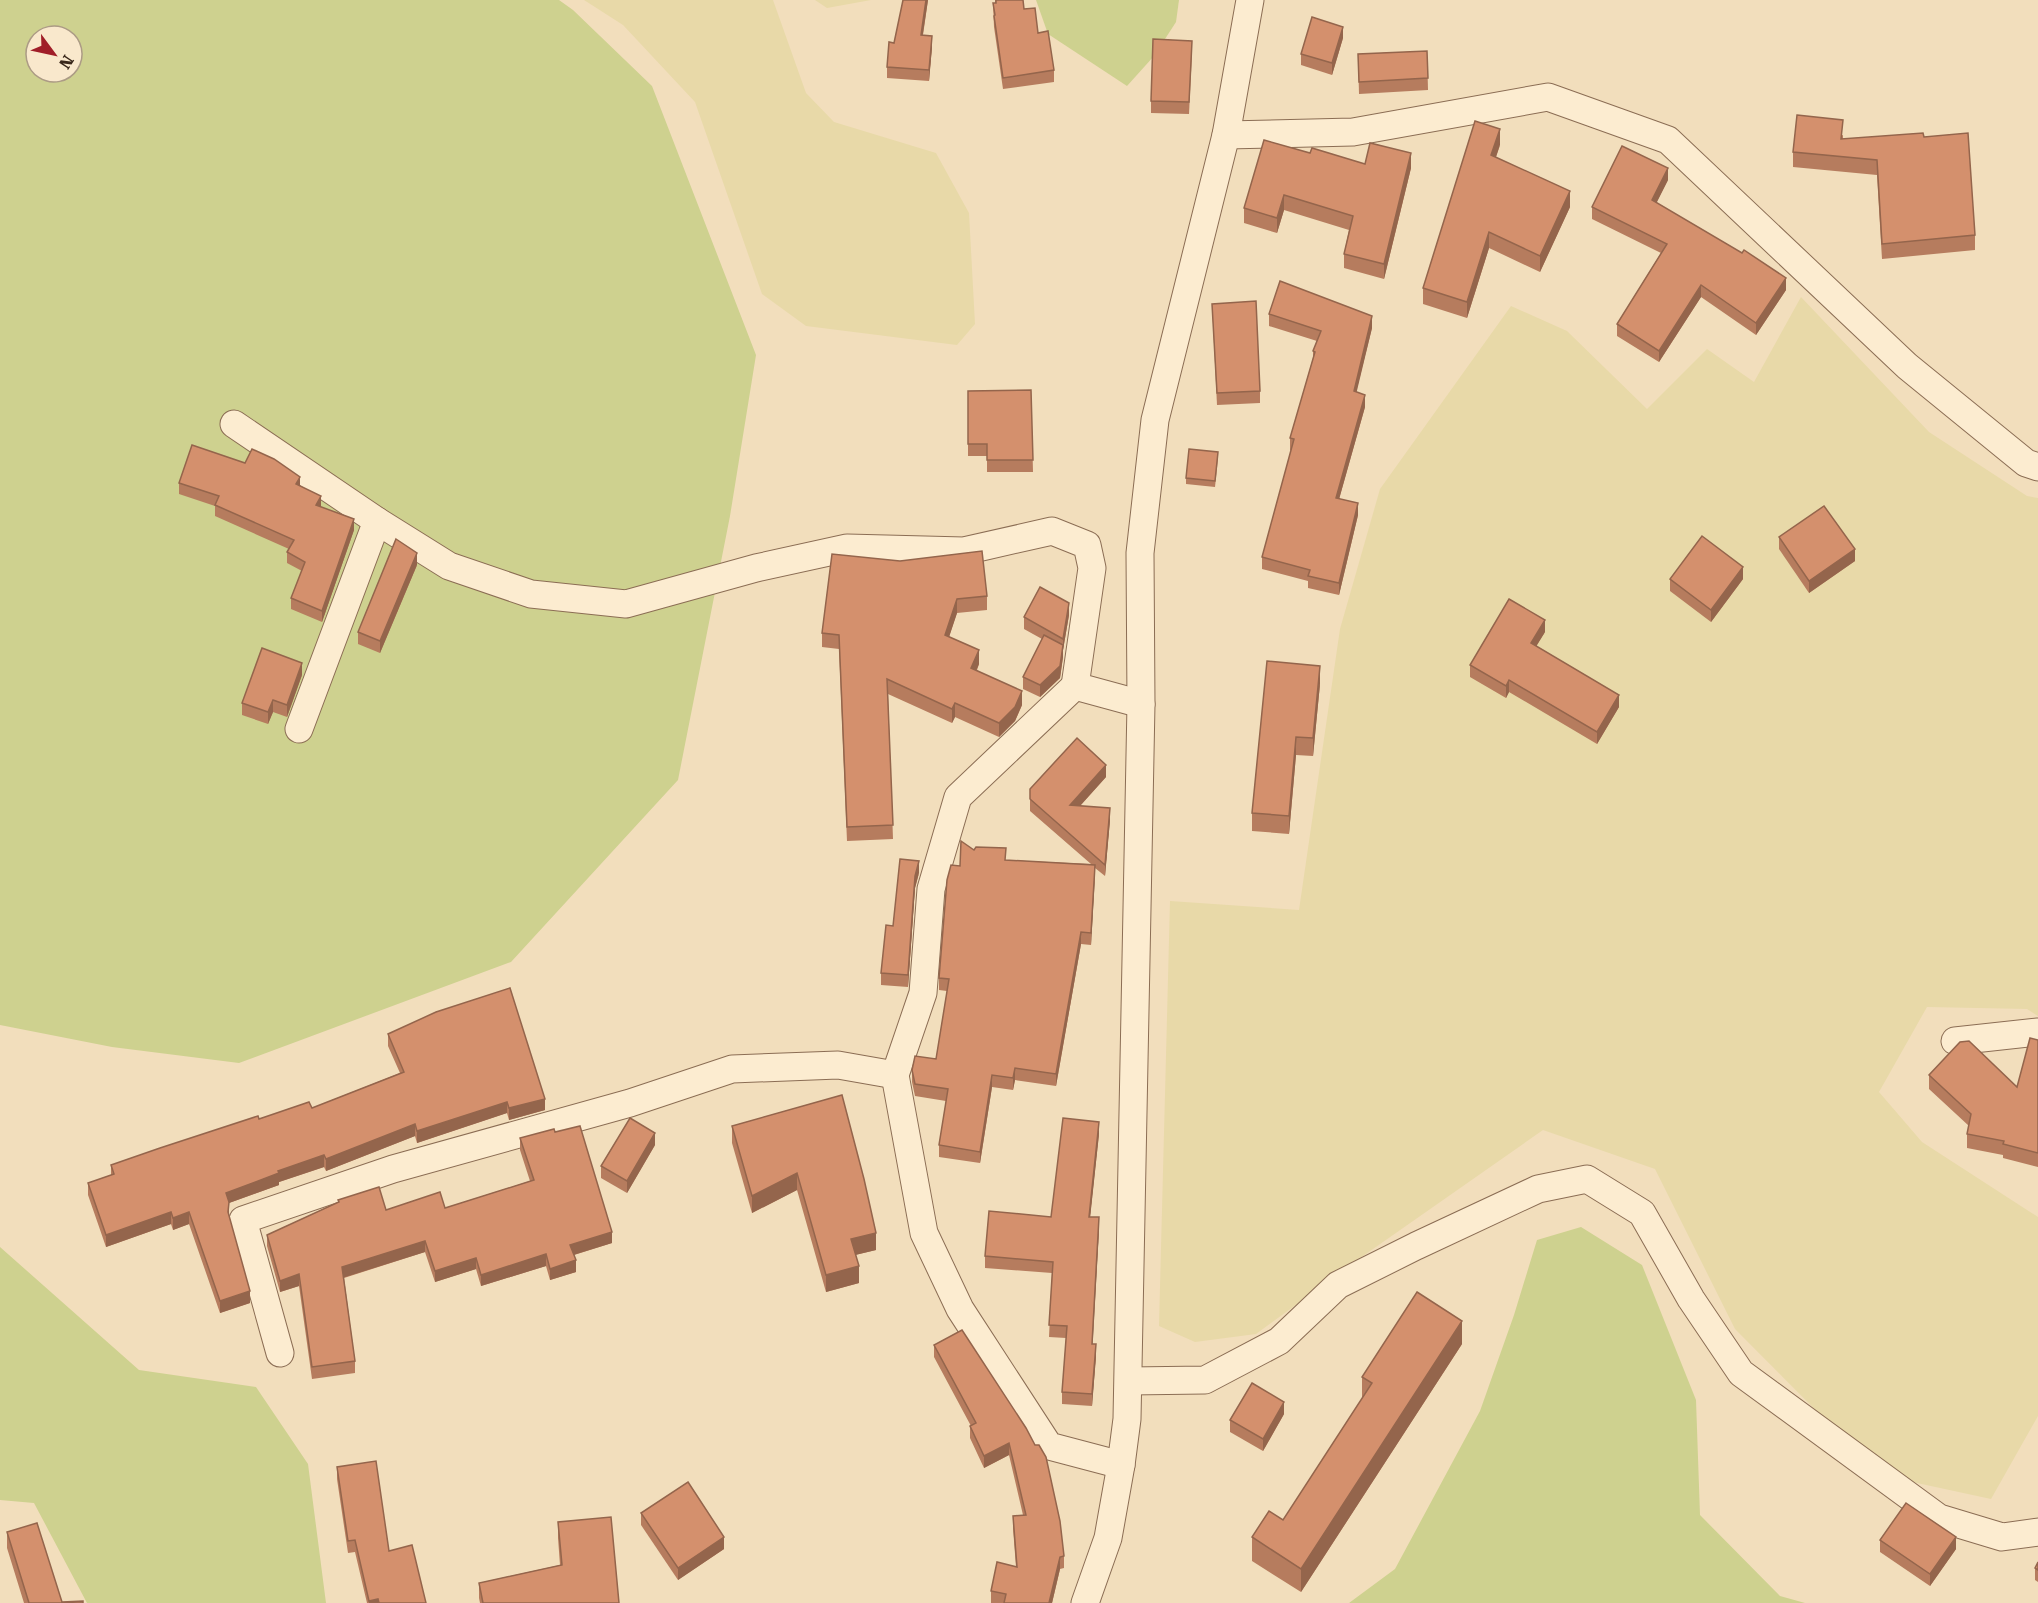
<svg xmlns="http://www.w3.org/2000/svg" width="2038" height="1603" viewBox="0 0 2038 1603" font-family="'Roboto Serif',serif">
  <style>
    .farmland { fill: #e8d9a8 }
    .green { fill: #ced18f; fill-rule: evenodd }
    .lines { fill: none; stroke-linecap: round; stroke-linejoin: round }
    .minor-casing { stroke: #8b6d54; stroke-width: 29 }
    .minor { stroke: #fcecd0; stroke-width: 27 }
    .wall { fill: #b67c5e }
    .shaded-wall { fill: #94654c }
    .building { fill: #d4906d; stroke: #94654c; stroke-width: 1.5 }
  </style>
  <rect width="100%" height="100%" fill="#f2debc"/>
  <g class="farmland">
    <polygon points="584,0 773,0 806,93 834,122 936,153 969,213 975,324 957,345 806,326 762,294 695,102 623,25"/>
    <polygon points="815,0 871,0 827,8"/>
    <polygon points="1801,297 1929,432 2027,496 2038,498 2038,1016 2027,1009 1927,1007 1879,1092 1922,1142 2038,1217 2038,1416 1991,1499 1880,1475 1735,1329 1655,1169 1543,1130 1363,1256 1256,1334 1195,1342 1159,1326 1170,901 1299,910 1340,629 1380,489 1511,306 1567,331 1647,409 1707,349 1754,382"/>
  </g>
  <g class="green">
    <path d="M 0,0 L 559,0 L 573,10 L 652,86 L 756,355 L 730,516 L 678,780 L 511,962 L 239,1063 L 112,1047 L 0,1025 ZM 36,36 L 72,36 L 72,72 L 36,72 Z"/>
    <polygon points="1036,0 1179,0 1176,22 1154,56 1127,86 1048,34"/>
    <polygon points="1581,1227 1642,1265 1696,1400 1700,1515 1780,1596 1805,1603 1349,1603 1395,1569 1480,1411 1514,1315 1537,1240"/>
    <polygon points="0,1247 139,1370 256,1387 308,1464 326,1603 87,1603 34,1503 0,1500"/>
  </g>
  <g class="lines">
    <g class="minor-casing">
      <g id="minor">
        <polyline points="1226,135 1353,132 1548,97 1668,140 1907,366 2026,463 2038,467"/>
        <polyline points="234,424 377,521 299,729"/>
        <polyline points="377,521 449,566 531,594 626,604 756,568 847,548 964,551 1052,531 1087,545 1092,568 1075,686"/>
        <polyline points="1955,1041 2038,1032"/>
        <polyline points="280,1353 243,1220 393,1169 630,1103 732,1069 838,1065 895,1075"/>
        <polyline points="1129,1381 1205,1380 1279,1341 1338,1285 1416,1246 1538,1189 1587,1179 1642,1213 1691,1299 1741,1373 1939,1518 2002,1537 2038,1532"/>
        <polyline points="1121,1465 1049,1446 960,1309 924,1233 895,1075 923,993 931,889 958,797 1075,686 1141,704"/>
        <polyline points="1085,1603 1108,1538 1121,1465 1127,1419 1141,704 1140,553 1155,420 1226,135 1250,0"/>
      </g>
    </g>
    <use href="#minor" class="minor"/>
  </g>
  <g class="wall">
    <polygon points="903,0 928,0 923,35 932,47 929,81 887,78 887,67 894,43"/>
    <polygon points="995,0 1023,0 1024,9 1038,33 1054,70 1054,82 1003,89 994,27 993,3 995,3"/>
    <polygon points="1343,38 1332,75 1301,65 1301,54"/>
    <polygon points="1427,51 1428,90 1359,94 1358,54"/>
    <polygon points="1192,53 1189,114 1151,113 1151,101"/>
    <polygon points="1843,135 1843,139 1924,137 1975,235 1975,250 1882,259 1877,175 1793,167 1793,152"/>
    <polygon points="1500,145 1496,157 1570,207 1540,272 1489,248 1467,318 1423,304 1423,288"/>
    <polygon points="1310,153 1365,164 1411,168 1384,279 1344,268 1344,254 1349,230 1284,210 1277,233 1244,223 1244,208"/>
    <polygon points="1668,180 1656,203 1786,290 1756,335 1701,297 1659,362 1617,336 1617,324 1661,253 1592,219 1592,207"/>
    <polygon points="1212,304 1260,391 1260,403 1217,405"/>
    <polygon points="1269,314 1372,328 1356,392 1365,407 1339,499 1358,515 1339,595 1308,588 1308,581 1262,569 1262,557 1291,450 1290,450 1290,438 1313,358 1313,351 1317,341 1269,326"/>
    <polygon points="1031,390 1033,472 987,472 987,456 968,456 968,391"/>
    <polygon points="1218,458 1215,487 1186,484 1186,478"/>
    <polygon points="179,483 300,486 321,507 354,530 322,622 291,609 291,598 302,571 287,563 287,552 289,549 215,516 215,506 179,494"/>
    <polygon points="1779,537 1855,561 1809,593 1779,549"/>
    <polygon points="832,554 987,596 987,610 957,613 949,637 979,664 977,670 1022,705 1015,721 999,737 955,717 952,723 888,694 893,839 847,841 839,649 822,647 822,633"/>
    <polygon points="417,565 380,653 358,644 358,632"/>
    <polygon points="1670,579 1743,579 1711,622 1670,591"/>
    <polygon points="1069,615 1063,650 1063,657 1060,678 1040,697 1023,689 1023,677 1042,639 1024,629 1024,617"/>
    <polygon points="1545,632 1536,646 1619,707 1597,744 1509,692 1506,698 1470,677 1470,665"/>
    <polygon points="302,675 287,717 273,712 268,724 242,715 242,703"/>
    <polygon points="1320,684 1313,756 1296,755 1289,834 1252,831 1252,813"/>
    <polygon points="1106,777 1080,806 1110,820 1105,876 1095,868 1091,945 1081,944 1056,1086 1015,1080 1013,1090 992,1087 980,1163 939,1157 939,1145 946,1101 915,1096 912,1082 912,1070 936,1059 947,991 939,990 939,978 960,866 974,850 1006,860 1091,864 1030,811 1030,789"/>
    <polygon points="919,873 915,888 908,987 881,985 881,973 893,926"/>
    <polygon points="388,1034 545,1110 509,1120 507,1113 417,1143 415,1136 326,1171 324,1167 279,1182 279,1185 229,1203 229,1215 250,1303 220,1313 189,1224 173,1230 171,1224 106,1247 88,1195 88,1183 111,1175 111,1165 259,1119 312,1108 400,1073 388,1046"/>
    <polygon points="2038,1040 2038,1167 2003,1158 2003,1155 1967,1148 1967,1134 1969,1126 1929,1089 1929,1075 2017,1087"/>
    <polygon points="842,1095 876,1250 855,1255 859,1283 826,1292 797,1190 752,1213 732,1143 732,1126"/>
    <polygon points="1099,1134 1090,1217 1099,1229 1092,1344 1096,1356 1092,1406 1062,1404 1062,1392 1066,1338 1049,1337 1052,1273 985,1268 985,1256 1051,1217"/>
    <polygon points="520,1138 612,1243 574,1255 576,1272 550,1280 546,1266 481,1286 476,1269 435,1282 425,1252 344,1278 355,1361 355,1373 312,1379 299,1286 280,1292 267,1246 267,1235 338,1202 338,1200 386,1210 445,1208 530,1181 520,1150"/>
    <polygon points="655,1145 627,1193 601,1178 601,1166"/>
    <polygon points="962,1330 1064,1556 1064,1568 1060,1569 1052,1603 991,1603 991,1591 1016,1567 1013,1528 1013,1516 1023,1515 1009,1455 984,1468 970,1438 970,1426 971,1426 934,1357 934,1345"/>
    <polygon points="1462,1344 1301,1592 1252,1561 1252,1537 1283,1520 1362,1399 1362,1377"/>
    <polygon points="1284,1414 1263,1451 1230,1432 1230,1420"/>
    <polygon points="337,1467 389,1551 426,1603 367,1603 355,1552 348,1553 337,1479"/>
    <polygon points="641,1513 724,1549 678,1580 641,1525"/>
    <polygon points="558,1522 619,1603 480,1603 479,1598 479,1583 560,1565 558,1538"/>
    <polygon points="7,1532 62,1602 83,1603 24,1603 7,1548"/>
    <polygon points="1880,1540 1956,1549 1930,1586 1880,1552"/>
    <polygon points="2038,1562 2038,1582 2035,1580 2035,1568"/>
  </g>
  <g class="shaded-wall">
    <polygon points="926,0 928,0 921,46 921,35"/>
    <polygon points="1343,27 1343,38 1332,75 1332,63"/>
    <polygon points="932,36 932,47 929,81 929,70"/>
    <polygon points="1500,129 1500,145 1491,171 1491,155"/>
    <polygon points="1411,153 1411,168 1384,279 1384,264"/>
    <polygon points="1668,168 1668,180 1652,212 1652,200"/>
    <polygon points="1570,191 1570,207 1540,272 1540,256"/>
    <polygon points="1284,195 1284,210 1277,233 1277,218"/>
    <polygon points="1489,232 1489,248 1467,318 1467,302"/>
    <polygon points="1786,278 1786,290 1756,335 1756,323"/>
    <polygon points="1701,285 1701,297 1659,362 1659,351"/>
    <polygon points="1372,316 1372,328 1354,403 1354,391"/>
    <polygon points="1365,395 1365,407 1336,510 1336,498"/>
    <polygon points="300,477 300,488 296,484"/>
    <polygon points="321,496 321,507 316,505"/>
    <polygon points="1358,503 1358,515 1339,595 1339,583"/>
    <polygon points="354,519 354,530 322,622 322,611"/>
    <polygon points="1855,549 1855,561 1809,593 1809,581"/>
    <polygon points="417,553 417,565 380,653 380,641"/>
    <polygon points="1743,567 1743,579 1711,622 1711,610"/>
    <polygon points="957,599 957,613 945,649 945,635"/>
    <polygon points="1069,603 1069,615 1063,650 1063,657 1060,678 1040,697 1040,685 1063,646 1063,639"/>
    <polygon points="1545,620 1545,632 1531,655 1531,643"/>
    <polygon points="979,650 979,664 971,682 971,668"/>
    <polygon points="302,663 302,675 287,717 287,705"/>
    <polygon points="1320,666 1320,684 1313,756 1313,738"/>
    <polygon points="1509,680 1509,692 1506,698 1506,686"/>
    <polygon points="1022,691 1022,705 1015,721 999,737 999,723"/>
    <polygon points="1619,695 1619,707 1597,744 1597,732"/>
    <polygon points="273,700 273,712 268,724 268,712"/>
    <polygon points="955,703 955,717 952,723 952,709"/>
    <polygon points="1296,737 1296,755 1289,834 1289,816"/>
    <polygon points="1106,765 1106,777 1070,817 1070,805"/>
    <polygon points="1110,808 1110,820 1105,876 1105,865"/>
    <polygon points="919,861 919,873 915,888 908,987 908,975 915,876"/>
    <polygon points="1095,865 1095,876 1091,945 1091,933"/>
    <polygon points="1081,932 1081,944 1056,1086 1056,1074"/>
    <polygon points="1015,1068 1015,1080 1013,1090 1013,1078"/>
    <polygon points="992,1075 992,1087 980,1163 980,1152"/>
    <polygon points="545,1099 545,1110 509,1120 509,1108"/>
    <polygon points="507,1102 507,1113 417,1143 417,1131"/>
    <polygon points="1099,1122 1099,1134 1089,1228 1089,1217"/>
    <polygon points="415,1124 415,1136 326,1171 326,1159"/>
    <polygon points="655,1133 655,1145 627,1193 627,1181"/>
    <polygon points="324,1155 324,1167 279,1182 279,1185 229,1203 228,1224 226,1193 278,1171"/>
    <polygon points="797,1173 797,1190 752,1213 752,1196"/>
    <polygon points="171,1212 171,1224 106,1247 106,1235"/>
    <polygon points="189,1212 189,1224 173,1230 173,1218"/>
    <polygon points="1099,1217 1099,1229 1092,1356 1092,1344"/>
    <polygon points="612,1232 612,1243 570,1256 570,1245"/>
    <polygon points="876,1233 876,1250 851,1256 851,1239"/>
    <polygon points="425,1241 425,1252 342,1278 342,1267"/>
    <polygon points="546,1254 546,1266 481,1286 481,1275"/>
    <polygon points="476,1258 476,1269 435,1282 435,1271"/>
    <polygon points="576,1260 576,1272 550,1280 550,1269"/>
    <polygon points="859,1266 859,1283 826,1292 826,1275"/>
    <polygon points="299,1274 299,1286 280,1292 280,1281"/>
    <polygon points="250,1291 250,1303 220,1313 220,1301"/>
    <polygon points="1462,1321 1462,1344 1301,1592 1301,1569"/>
    <polygon points="1096,1344 1096,1356 1092,1406 1092,1394"/>
    <polygon points="1284,1402 1284,1414 1263,1451 1263,1439"/>
    <polygon points="1009,1443 1009,1455 984,1468 984,1456"/>
    <polygon points="724,1537 724,1549 678,1580 678,1568"/>
    <polygon points="1956,1537 1956,1549 1930,1586 1930,1574"/>
    <polygon points="1060,1557 1060,1569 1052,1603 1049,1603"/>
    <polygon points="378,1599 378,1603 369,1603 369,1601"/>
  </g>
  <g class="building">
    <polygon points="903,0 926,0 921,35 932,36 929,70 887,67 889,42 894,43"/>
    <polygon points="996,0 1023,0 1024,9 1035,8 1038,33 1048,31 1054,70 1003,78 994,16 995,15 993,3 996,3"/>
    <polygon points="1312,17 1343,27 1332,63 1301,54"/>
    <polygon points="1153,39 1192,41 1189,102 1151,101"/>
    <polygon points="1427,51 1428,78 1359,82 1358,54"/>
    <polygon points="1797,115 1843,120 1841,139 1923,133 1924,137 1968,133 1975,235 1882,244 1877,160 1793,152"/>
    <polygon points="1475,121 1500,129 1491,155 1570,191 1540,256 1489,232 1467,302 1423,288"/>
    <polygon points="1264,140 1310,153 1312,148 1365,164 1370,143 1411,153 1384,264 1344,254 1353,216 1284,195 1277,218 1244,208"/>
    <polygon points="1622,146 1668,168 1652,200 1742,253 1744,250 1786,278 1756,323 1701,285 1659,351 1617,324 1667,244 1592,207"/>
    <polygon points="1280,281 1372,316 1354,391 1365,395 1336,498 1358,503 1339,583 1308,576 1310,570 1262,557 1294,439 1290,438 1315,352 1313,351 1321,331 1269,314"/>
    <polygon points="1256,301 1260,391 1217,393 1212,304"/>
    <polygon points="1031,390 1033,460 987,460 987,444 968,444 968,391"/>
    <polygon points="192,445 245,463 252,449 274,459 300,477 296,484 321,496 316,505 354,519 322,611 291,598 305,562 287,552 294,540 215,505 219,496 179,483"/>
    <polygon points="1189,449 1218,452 1215,481 1186,478"/>
    <polygon points="1824,506 1855,549 1809,581 1779,537"/>
    <polygon points="1702,536 1743,567 1711,610 1670,579"/>
    <polygon points="396,539 417,553 380,641 358,632"/>
    <polygon points="982,551 987,596 957,599 945,635 979,650 971,668 1022,691 1015,707 999,723 955,703 952,709 887,679 893,825 847,827 839,635 822,633 832,554 900,561"/>
    <polygon points="1040,587 1069,603 1063,639 1024,617"/>
    <polygon points="1509,599 1545,620 1531,643 1619,695 1597,732 1509,680 1506,686 1470,665"/>
    <polygon points="1044,635 1063,645 1060,666 1040,685 1023,677"/>
    <polygon points="262,648 302,663 287,705 273,700 268,712 242,703"/>
    <polygon points="1267,661 1320,666 1313,738 1296,737 1289,816 1252,813"/>
    <polygon points="1077,738 1106,765 1070,805 1110,808 1105,865 1030,799 1030,789"/>
    <polygon points="961,841 974,850 976,847 1006,848 1005,860 1095,865 1091,933 1081,932 1056,1074 1015,1068 1013,1078 992,1075 980,1152 939,1145 948,1089 915,1084 912,1070 915,1056 936,1059 949,979 939,978 947,880 951,865 960,866"/>
    <polygon points="900,859 919,861 915,876 908,975 881,973 886,925 893,926"/>
    <polygon points="510,988 545,1099 509,1108 507,1102 417,1131 415,1124 326,1159 324,1155 278,1171 279,1173 226,1193 229,1202 228,1212 250,1291 220,1301 189,1212 173,1218 171,1212 106,1235 88,1183 114,1174 111,1165 160,1148 258,1116 259,1119 309,1102 312,1108 404,1072 388,1034 436,1012"/>
    <polygon points="2030,1038 2038,1040 2038,1153 2003,1144 2004,1141 1967,1134 1971,1114 1929,1075 1960,1042 1969,1041 2017,1087"/>
    <polygon points="842,1095 864,1179 876,1233 851,1239 859,1266 826,1275 797,1173 752,1196 732,1126"/>
    <polygon points="630,1118 655,1133 627,1181 601,1166"/>
    <polygon points="1063,1118 1099,1122 1089,1217 1099,1217 1092,1344 1096,1344 1092,1394 1062,1392 1067,1326 1049,1325 1053,1262 985,1256 989,1211 1051,1217"/>
    <polygon points="580,1126 612,1232 570,1245 576,1260 550,1269 546,1254 481,1275 476,1258 435,1271 425,1241 342,1267 355,1361 312,1367 299,1274 280,1281 267,1235 339,1202 338,1200 379,1187 386,1210 440,1192 445,1208 534,1180 520,1138 554,1129 555,1132"/>
    <polygon points="1417,1292 1462,1321 1301,1569 1252,1537 1269,1511 1283,1520 1372,1383 1362,1377"/>
    <polygon points="962,1330 1026,1428 1035,1445 1039,1445 1046,1457 1060,1521 1064,1556 1060,1557 1049,1603 1004,1603 1006,1594 991,1591 997,1562 1017,1567 1013,1516 1026,1515 1009,1443 984,1456 970,1426 976,1423 934,1345"/>
    <polygon points="1252,1383 1284,1402 1263,1439 1230,1420"/>
    <polygon points="376,1461 389,1551 412,1545 426,1603 379,1603 378,1599 369,1601 355,1540 348,1541 337,1467"/>
    <polygon points="688,1482 724,1537 678,1568 641,1513"/>
    <polygon points="1906,1503 1956,1537 1930,1574 1880,1540"/>
    <polygon points="611,1517 619,1603 483,1603 479,1583 562,1565 558,1522"/>
    <polygon points="37,1523 62,1602 83,1601 83,1603 29,1603 7,1532"/>
    <polygon points="2038,1562 2038,1570 2035,1568"/>
  </g>
  <g transform="translate(54 54) rotate(123)"><circle r="28" fill="#f9e8cc" stroke="#ac9b85" stroke-width="1.5"/>
  <path d="M0-4.5L10 22L0 15L-10 22Z" fill="#a01e28"/>
  <text y="-9" font-size="16" font-weight="bold" text-anchor="middle" fill="#39271a">N</text>
  </g>
</svg>
